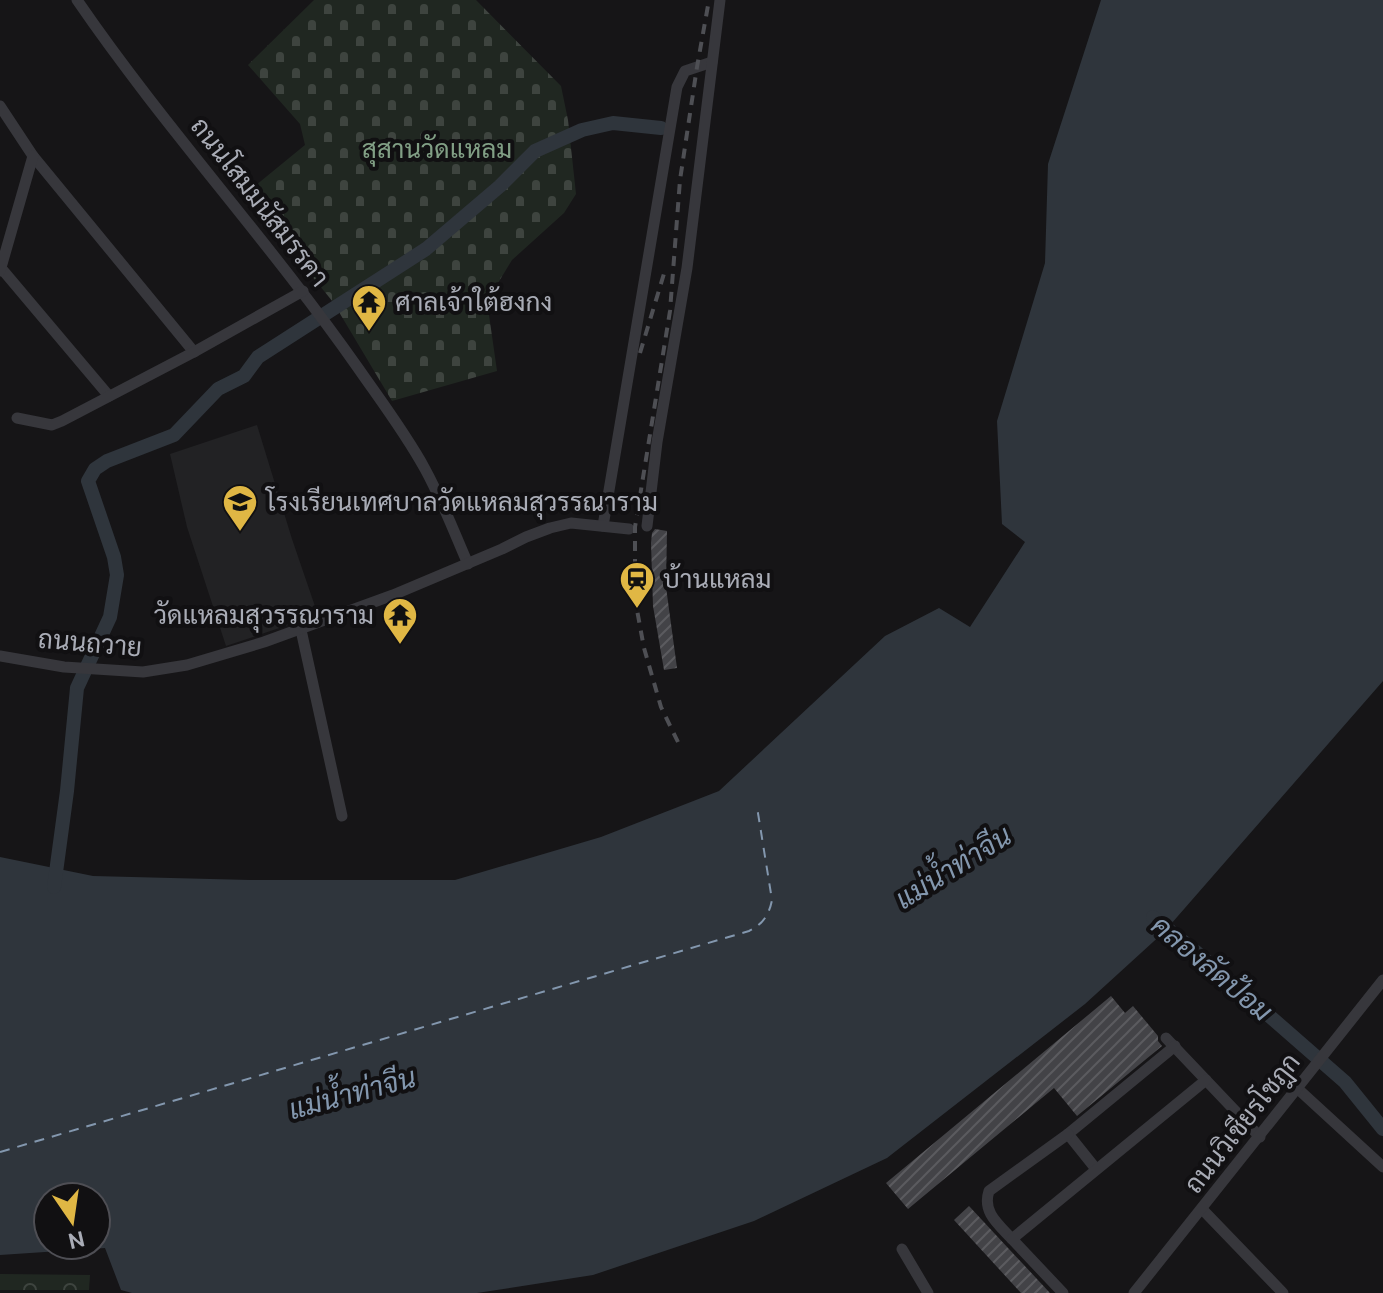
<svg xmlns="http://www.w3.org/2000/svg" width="1383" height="1293" viewBox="0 0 1383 1293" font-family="Ubuntu,Sarabun,sans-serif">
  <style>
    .built { fill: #222224 }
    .cemetery { fill: url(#cemetery-stones) }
    .park { fill: url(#park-crowns) }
    .water { fill: #2f353c; fill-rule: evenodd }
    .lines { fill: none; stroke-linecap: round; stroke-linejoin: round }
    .canal { stroke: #2f353c; stroke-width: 14 }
    .ferry { stroke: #8397ae; stroke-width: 2; stroke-dasharray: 10 8; stroke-linecap: butt }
    .building { fill: url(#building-hatch) }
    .minor { stroke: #37373c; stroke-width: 11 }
    .rail { stroke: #4e4f54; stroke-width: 4; stroke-dasharray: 10 8; stroke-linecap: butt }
    .labels { text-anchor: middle; stroke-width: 8; stroke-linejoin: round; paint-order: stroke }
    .park-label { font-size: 26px; fill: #819f85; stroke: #111012 }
    .street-label { font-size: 26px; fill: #a9acb6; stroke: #111012 }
    .poi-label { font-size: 26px; fill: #a9acb6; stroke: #111012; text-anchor: start }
    .water-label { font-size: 28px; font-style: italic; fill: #8397ae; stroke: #111012 }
  </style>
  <defs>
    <pattern id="cemetery-stones" width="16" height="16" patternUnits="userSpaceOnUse" patternTransform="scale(2)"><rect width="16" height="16" fill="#202721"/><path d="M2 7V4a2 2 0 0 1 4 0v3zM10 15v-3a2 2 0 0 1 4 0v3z" fill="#3e443f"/></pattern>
    <pattern id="park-crowns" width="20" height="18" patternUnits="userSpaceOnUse" patternTransform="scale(2)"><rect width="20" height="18" fill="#202721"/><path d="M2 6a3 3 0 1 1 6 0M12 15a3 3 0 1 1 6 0" fill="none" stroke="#3e443f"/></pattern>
    <pattern id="building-hatch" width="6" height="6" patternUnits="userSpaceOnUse" patternTransform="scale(2)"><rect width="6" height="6" fill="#434347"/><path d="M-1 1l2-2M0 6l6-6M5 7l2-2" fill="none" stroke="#5b5b5f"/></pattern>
  </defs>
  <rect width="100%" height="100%" fill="#161517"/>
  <polygon class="built" points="257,425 292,539 318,615 226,646 187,527 170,454"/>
  <polygon class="cemetery" points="314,0 476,0 561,86 568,120 576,194 564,213 512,260 487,301 497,371 392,401 333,302 245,194 305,145 300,124 248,65"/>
  <polygon class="park" points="0,1274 90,1275 89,1290 0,1290"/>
  <path class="water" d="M 1101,0 L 1383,0 L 1383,681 L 1164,932 L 1085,1004 L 887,1158 L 754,1221 L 593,1275 L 477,1293 L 132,1293 L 121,1290 L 105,1248 L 0,1255 L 0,857 L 93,876 L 250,880 L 455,880 L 601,837 L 719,791 L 885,636 L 939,608 L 970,627 L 1025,542 L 1002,524 L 997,421 L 1045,263 L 1048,164 ZM 96,1197 L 96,1245 L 48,1245 L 48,1197 Z"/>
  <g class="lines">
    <g class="canal">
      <polyline points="54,887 67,791 77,688 110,617 117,575 114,557 88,481 95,469 107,461 174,435 218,389 244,376 258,357 426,249 500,186 535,151 582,130 613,123 661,128"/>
      <polyline points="1153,917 1202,957 1345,1082 1383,1129"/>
    </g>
    <path class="ferry" d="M 0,1152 L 749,931 C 763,924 769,915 772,900 L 757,807"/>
  </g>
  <g class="building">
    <polygon points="655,529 667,531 666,587 677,668 664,670 653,606 651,543 652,533"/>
    <polygon points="1111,996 1125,1013 1133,1006 1158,1036 1158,1041 1162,1046 1077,1116 1054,1088 908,1209 886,1183"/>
    <polygon points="969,1206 1050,1293 1021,1293 954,1220"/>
  </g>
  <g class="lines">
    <g class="minor">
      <path d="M 77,0 C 164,127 269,241 358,368 C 381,401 406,434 425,469 C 442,500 454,532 468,564"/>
      <polyline points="0,106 33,156 194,352"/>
      <polyline points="1,268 109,396"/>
      <polyline points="0,271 33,156"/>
      <polyline points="17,418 52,425 62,421 194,352 303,291"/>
      <polyline points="603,526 677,87 685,71 712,62"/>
      <polyline points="647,526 657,442 687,268 720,0"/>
      <polyline points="301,630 342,816"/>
      <polyline points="0,656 64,667 143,672 187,665 264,642 393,595 502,549 526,537 550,528 571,523 629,529"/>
      <polyline points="1166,1038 1260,1137"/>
      <polyline points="1298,1089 1383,1167"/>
      <polyline points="1096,1169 1068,1134 1175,1046"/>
      <polyline points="1202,1209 1283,1293"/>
      <path d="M 1012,1239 C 998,1224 982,1212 989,1191 L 1068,1134"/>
      <polyline points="902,1249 928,1293"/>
      <polyline points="1063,1293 1012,1239 1206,1080"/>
      <polyline points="1134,1293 1383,980"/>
    </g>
    <g class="rail">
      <polyline points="640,353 666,267"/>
      <polyline points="678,742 661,707 644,648 637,610 635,584 635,527 670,311 680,180 697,67 709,0"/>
    </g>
  </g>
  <defs>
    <g id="temple-pin" transform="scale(1.8)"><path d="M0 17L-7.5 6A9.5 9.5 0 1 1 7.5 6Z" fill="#e0b744" stroke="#111012"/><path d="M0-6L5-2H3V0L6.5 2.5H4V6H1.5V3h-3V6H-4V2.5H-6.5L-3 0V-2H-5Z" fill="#111"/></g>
    <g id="school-pin" transform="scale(1.8)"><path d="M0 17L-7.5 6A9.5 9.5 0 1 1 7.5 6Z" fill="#e0b744" stroke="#111012"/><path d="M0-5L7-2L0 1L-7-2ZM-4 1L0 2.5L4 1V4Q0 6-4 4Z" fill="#111"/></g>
    <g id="station-pin" transform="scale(1.8)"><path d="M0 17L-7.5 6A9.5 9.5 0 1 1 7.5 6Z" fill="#e0b744" stroke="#111012"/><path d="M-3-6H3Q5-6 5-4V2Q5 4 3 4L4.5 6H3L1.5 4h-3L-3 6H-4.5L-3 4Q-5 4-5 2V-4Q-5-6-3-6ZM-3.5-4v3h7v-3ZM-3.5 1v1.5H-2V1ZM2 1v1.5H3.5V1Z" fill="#111"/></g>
  </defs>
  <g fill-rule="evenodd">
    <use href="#temple-pin" x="369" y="302"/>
    <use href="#school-pin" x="240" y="502"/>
    <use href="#station-pin" x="637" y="579"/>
    <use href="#temple-pin" x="400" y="615"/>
  </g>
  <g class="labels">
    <g class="park-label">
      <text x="437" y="158">สุสานวัดแหลม</text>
    </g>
    <g class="street-label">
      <text transform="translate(260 202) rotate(52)" y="9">ถนนโสมมนัสมรรคา</text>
      <text transform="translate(90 643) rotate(5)" y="9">ถนนถวาย</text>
      <text transform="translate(1242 1123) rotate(-52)" y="9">ถนนวิเชียรโชฎก</text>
    </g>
    <g class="poi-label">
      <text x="395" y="311">ศาลเจ้าใต้ฮงกง</text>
      <text x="266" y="511">โรงเรียนเทศบาลวัดแหลมสุวรรณาราม</text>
      <text x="663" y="588">บ้านแหลม</text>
      <text x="374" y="624" text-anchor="end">วัดแหลมสุวรรณาราม</text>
    </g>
    <g class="water-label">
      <text transform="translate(953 867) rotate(-32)" y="10">แม่น้ำท่าจีน</text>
      <text transform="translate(1212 968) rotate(40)" y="10">คลองลัดป้อม</text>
      <text transform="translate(352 1093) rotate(-15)" y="10">แม่น้ำท่าจีน</text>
    </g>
  </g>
  <g transform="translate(72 1221) rotate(167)"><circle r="38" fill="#111012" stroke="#4e4e54" stroke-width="2"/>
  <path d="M0-6L14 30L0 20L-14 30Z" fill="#e0b744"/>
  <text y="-12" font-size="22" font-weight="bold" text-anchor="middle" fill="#a9acb6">N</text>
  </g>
</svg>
